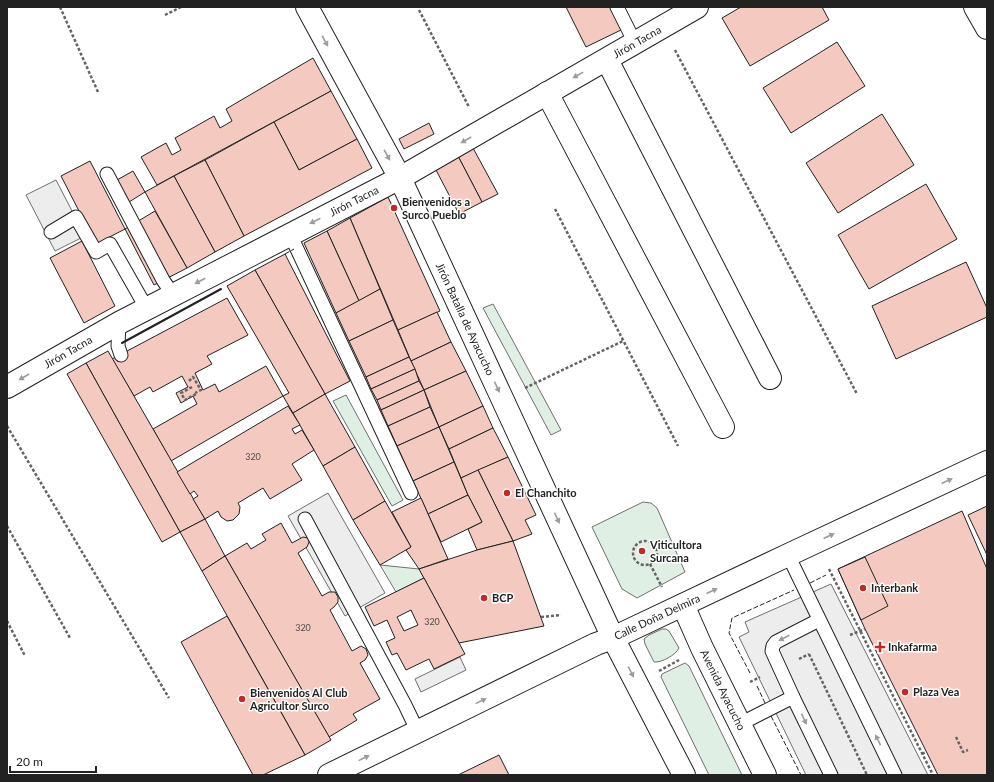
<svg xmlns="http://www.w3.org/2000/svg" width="994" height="782" viewBox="0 0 994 782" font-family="Lato,sans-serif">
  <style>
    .green { fill: #e0efe3; stroke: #6f6f6f }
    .parking { fill: #ededed; stroke: #6f6f6f }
    .building { fill: #f3c9c0; stroke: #222; fill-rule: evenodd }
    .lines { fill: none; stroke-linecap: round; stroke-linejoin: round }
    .lane-casing { stroke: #222; stroke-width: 15 }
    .street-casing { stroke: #222; stroke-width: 24 }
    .secondary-casing { stroke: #222; stroke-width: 24 }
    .path { stroke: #646464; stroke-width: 2.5; stroke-dasharray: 3 2; stroke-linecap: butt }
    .lane { stroke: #fff; stroke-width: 13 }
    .street { stroke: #fff; stroke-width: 22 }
    .secondary { stroke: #fff; stroke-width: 22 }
    .fence { stroke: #222; stroke-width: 1; stroke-dasharray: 5 2; stroke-linecap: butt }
    .wall { stroke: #222; stroke-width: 2 }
    .oneway { fill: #9c9c9c }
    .poi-dot { fill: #c62828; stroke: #fff; stroke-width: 1.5 }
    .labels { text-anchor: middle; stroke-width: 3; stroke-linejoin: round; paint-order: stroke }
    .number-label { font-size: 9px; fill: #564c4a }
    .street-label { font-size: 11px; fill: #222; stroke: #fff }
    .poi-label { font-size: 11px; font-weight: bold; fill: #222; stroke: #fff; text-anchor: start }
  </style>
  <rect width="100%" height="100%" fill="#fff"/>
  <g class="green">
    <polygon points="493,304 561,430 551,435 483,308"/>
    <polygon points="346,395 403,500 392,506 333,401"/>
    <polygon points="643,502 651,503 657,508 685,572 637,598 622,589 592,527"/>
    <polygon points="380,565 419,569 424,578 396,592"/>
    <path d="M 662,629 L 666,629 L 669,631 L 679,648 C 676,655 661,663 654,662 L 645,644 L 644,639 L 649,635 Z"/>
    <polygon points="685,663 689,666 742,775 709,775 661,677 662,674"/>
  </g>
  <g class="parking">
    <polygon points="56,180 85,236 55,251 26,195"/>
    <polygon points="328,493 385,593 345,616 288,516"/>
    <polygon points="831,584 928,775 806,775 739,637 749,632 745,622"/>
    <polygon points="460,657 466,670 421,692 415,679"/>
  </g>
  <g class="building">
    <polygon points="566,7 613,7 623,29 586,47"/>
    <polygon points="741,7 822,7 829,20 750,66 722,18"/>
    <polygon points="837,42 865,86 791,133 763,88"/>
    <polygon points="313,58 331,91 157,185 141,157 166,143 172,155 181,150 175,138 214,116 220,128 232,121 226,109"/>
    <polygon points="331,91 357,139 299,170 274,122"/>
    <polygon points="882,114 914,165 838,213 806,163"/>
    <polygon points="274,122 299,170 357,139 372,168 244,236 205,160"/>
    <polygon points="429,123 434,134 404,149 399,139"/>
    <polygon points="473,148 498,194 482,202 458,156"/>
    <polygon points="458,156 482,202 459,214 436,170"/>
    <polygon points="205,160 244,236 215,252 174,176"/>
    <polygon points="90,161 125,229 96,244 61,176"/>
    <polygon points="133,171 145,192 129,202 117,180"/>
    <polygon points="174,176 215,252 187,268 145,192"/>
    <polygon points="926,184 957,239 869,289 838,235"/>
    <polygon points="388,197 440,311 398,330 350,218"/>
    <polygon points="155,211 187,268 154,285 125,229"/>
    <polygon points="350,218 380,289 359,301 327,231"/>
    <polygon points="327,231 359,301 336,313 304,243"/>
    <polygon points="82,241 115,306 84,323 50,258"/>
    <polygon points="285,254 350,381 325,394 255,270"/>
    <polygon points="966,262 987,308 987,317 896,359 872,306"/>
    <polygon points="255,270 325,394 293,413 283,396 289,393 227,286"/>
    <polygon points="380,289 393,320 349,341 336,313"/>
    <polygon points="227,298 248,335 207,356 212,364 195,373 203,390 215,384 219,392 266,366 283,396 171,461 153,429 197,404 193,396 181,403 176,393 188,387 182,376 153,392 150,387 134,396 112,359"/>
    <polygon points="437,312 451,342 411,361 398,330"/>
    <polygon points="393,320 409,357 366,377 349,341"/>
    <polygon points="451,342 466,371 424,390 411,361"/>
    <polygon points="108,351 205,519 180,532 86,363"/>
    <polygon points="409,357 415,369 371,389 366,377"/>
    <polygon points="86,363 180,532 162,542 67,374"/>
    <polygon points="415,369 419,381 377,400 371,389"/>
    <polygon points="466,371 483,406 439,427 424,390"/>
    <polygon points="419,381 424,390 381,410 377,400"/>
    <polygon points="424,390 430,407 388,426 381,410"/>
    <polygon points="325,394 355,447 323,466 293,413"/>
    <polygon points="288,406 300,425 292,429 295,434 302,430 314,450 292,464 302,480 270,499 263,488 238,503 240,507 239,514 233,520 227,521 221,517 218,511 205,519 193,499 198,496 194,491 190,494 177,472"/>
    <polygon points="483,406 493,428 449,449 439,427"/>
    <polygon points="430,407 439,427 397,446 388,426"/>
    <polygon points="439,427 454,462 413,481 397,446"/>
    <polygon points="493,428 508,457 461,478 449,449"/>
    <polygon points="355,447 385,501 353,520 323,466"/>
    <polygon points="508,457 536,515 525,520 532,534 513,541 478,470"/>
    <polygon points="454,462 468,495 428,514 413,481"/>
    <polygon points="478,470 513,541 477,550 468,529 482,522 468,495 461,478"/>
    <polygon points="468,495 482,522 441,542 428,514"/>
    <polygon points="421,498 448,559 419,569 406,550 411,547 392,512"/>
    <polygon points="385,501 411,547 380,565 353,520"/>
    <polygon points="987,506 987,555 968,515"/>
    <polygon points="962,511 987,569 987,775 938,775 865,629 838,569"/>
    <polygon points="205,519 225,556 202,571 180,532"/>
    <polygon points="281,523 292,543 303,537 308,538 309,542 307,547 298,553 322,596 329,592 335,592 338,597 338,602 334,607 330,610 352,651 361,646 366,649 368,655 365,660 360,663 380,699 353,714 357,720 329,737 225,556 247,543 251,549 266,540 262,534"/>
    <polygon points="513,541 544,626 459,643 419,569 477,550"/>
    <polygon points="225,556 331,740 305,755 202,571"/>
    <polygon points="865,557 888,606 861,620 838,569"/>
    <path d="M 424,578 L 465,654 L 434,669 L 429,659 L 406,670 L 397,653 L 392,655 L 386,642 L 395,638 L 387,620 L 374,626 L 365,607 ZM 411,610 L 418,625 L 404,631 L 397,617 Z"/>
    <polygon points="227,616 305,755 263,775 253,775 181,642"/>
    <polygon points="499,755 509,775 458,775"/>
  </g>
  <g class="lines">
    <g class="lane-casing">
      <g id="lane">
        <polyline points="617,7 635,43"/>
        <polyline points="107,174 163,280 173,295"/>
        <polyline points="51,232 76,217 96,252 110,244 147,309"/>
        <polyline points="290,234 411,493"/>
        <polyline points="119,323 118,346 121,355"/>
        <polyline points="305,519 405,705 418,732"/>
        <polyline points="788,555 895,775"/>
        <polyline points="793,697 772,651 773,646 776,642 819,620"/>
        <polyline points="740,724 793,697 831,775"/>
      </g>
    </g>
    <g class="street-casing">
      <g id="street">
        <polyline points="975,7 987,28"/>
        <polyline points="607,60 770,378"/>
        <polyline points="547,93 723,427"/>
        <polyline points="7,387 119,323 400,178 697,7"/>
        <polyline points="329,775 596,644 613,638"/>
      </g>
    </g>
    <g class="secondary-casing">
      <g id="secondary">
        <polyline points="307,7 400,178 613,638 684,775"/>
        <polyline points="683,605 702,648 765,775"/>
        <polyline points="613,638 788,555 987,462"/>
      </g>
    </g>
    <g class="path">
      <polyline points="60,7 98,92"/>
      <polyline points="419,10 469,107"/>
      <polyline points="165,15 181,7"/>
      <polyline points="675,50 857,394"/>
      <polyline points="555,209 678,446"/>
      <polyline points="189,381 193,377 201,390 195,393"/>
      <polyline points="192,387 181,393 185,400 196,394"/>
      <polyline points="525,388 623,341"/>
      <polyline points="7,426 169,698"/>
      <polyline points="7,526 70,638"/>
      <circle cx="645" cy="553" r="12"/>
      <polyline points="650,564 662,587"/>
      <polyline points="829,569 933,775"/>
      <polyline points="541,617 561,615"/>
      <polyline points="7,621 25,656"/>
      <polyline points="850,635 865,629"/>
      <polyline points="809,654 867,775"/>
      <polyline points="799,659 809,654"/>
      <polyline points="659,671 679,660"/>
      <polyline points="750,682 760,677"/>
      <polyline points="956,737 963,752 968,750"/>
      <polyline points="922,754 926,752"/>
    </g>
    <use href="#lane" class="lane"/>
    <use href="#street" class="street"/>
    <use href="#secondary" class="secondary"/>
    <g class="fence">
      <polyline points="285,254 294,249"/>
      <polyline points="810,583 826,575"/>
      <polyline points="750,673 729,633 732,618 794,590"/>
      <polyline points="757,686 765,703"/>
      <polyline points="771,716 801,775"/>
    </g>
    <polyline class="wall" points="122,343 221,289"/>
  </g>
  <defs><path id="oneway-solid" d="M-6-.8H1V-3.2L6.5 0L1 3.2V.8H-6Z"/></defs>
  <g class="oneway">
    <use href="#oneway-solid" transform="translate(325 41) rotate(61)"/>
    <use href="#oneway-solid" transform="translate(578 75) rotate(151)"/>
    <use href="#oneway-solid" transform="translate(466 140) rotate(150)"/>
    <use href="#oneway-solid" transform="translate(387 155) rotate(61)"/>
    <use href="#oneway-solid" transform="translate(315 221) rotate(153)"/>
    <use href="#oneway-solid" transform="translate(200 281) rotate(153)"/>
    <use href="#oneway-solid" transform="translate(24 377) rotate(150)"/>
    <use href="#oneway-solid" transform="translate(497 387) rotate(65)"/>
    <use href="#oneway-solid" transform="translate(947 481) rotate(-25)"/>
    <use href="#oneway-solid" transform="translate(557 518) rotate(65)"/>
    <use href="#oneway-solid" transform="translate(829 536) rotate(-25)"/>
    <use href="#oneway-solid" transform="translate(712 591) rotate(-25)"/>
    <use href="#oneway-solid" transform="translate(784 638) rotate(153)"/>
    <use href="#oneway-solid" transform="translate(631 672) rotate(63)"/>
    <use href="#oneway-solid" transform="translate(481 701) rotate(-26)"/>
    <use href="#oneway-solid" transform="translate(804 719) rotate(65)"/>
    <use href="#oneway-solid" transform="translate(878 740) rotate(-116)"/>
    <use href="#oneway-solid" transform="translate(364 758) rotate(-26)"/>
  </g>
  <g class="poi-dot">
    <circle cx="394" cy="208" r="4"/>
    <circle cx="507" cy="493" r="4"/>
    <circle cx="642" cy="551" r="4"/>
    <circle cx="863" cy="588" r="4"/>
    <circle cx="484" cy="598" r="4"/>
    <path d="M878 641h4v4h4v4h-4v4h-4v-4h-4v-4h4z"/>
    <circle cx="905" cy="692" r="4"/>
    <circle cx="242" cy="699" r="4"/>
  </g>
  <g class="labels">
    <g class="number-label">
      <text x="253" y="460">320</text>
      <text x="432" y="625">320</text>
      <text x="303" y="631">320</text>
    </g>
    <g class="street-label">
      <text transform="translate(637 42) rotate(-30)" y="4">Jirón Tacna</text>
      <text transform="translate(354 201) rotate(-27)" y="4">Jirón Tacna</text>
      <text transform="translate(465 319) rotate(65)" y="4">Jirón Batalla de Ayacucho</text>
      <text transform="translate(68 352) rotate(-30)" y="4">Jirón Tacna</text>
      <text transform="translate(657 617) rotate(-25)" y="4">Calle Doña Delmira</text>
      <text transform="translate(723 690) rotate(64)" y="4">Avenida Ayacucho</text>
    </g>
    <g class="poi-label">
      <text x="402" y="206">Bienvenidos a<tspan x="402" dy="13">Surco Pueblo</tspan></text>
      <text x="515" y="497">El Chanchito</text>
      <text x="650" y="549">Viticultora<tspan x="650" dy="13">Surcana</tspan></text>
      <text x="871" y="592">Interbank</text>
      <text x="492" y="602">BCP</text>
      <text x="888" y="651">Inkafarma</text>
      <text x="913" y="696">Plaza Vea</text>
      <text x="250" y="697">Bienvenidos Al Club<tspan x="250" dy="13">Agricultor Surco</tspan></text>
    </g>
  </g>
  <rect width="994" height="782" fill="none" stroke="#222222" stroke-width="16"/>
  <path d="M10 766v6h86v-6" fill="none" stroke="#222222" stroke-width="2"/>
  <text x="16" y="766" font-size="12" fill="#222222" stroke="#ffffff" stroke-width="3" paint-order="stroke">20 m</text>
</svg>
